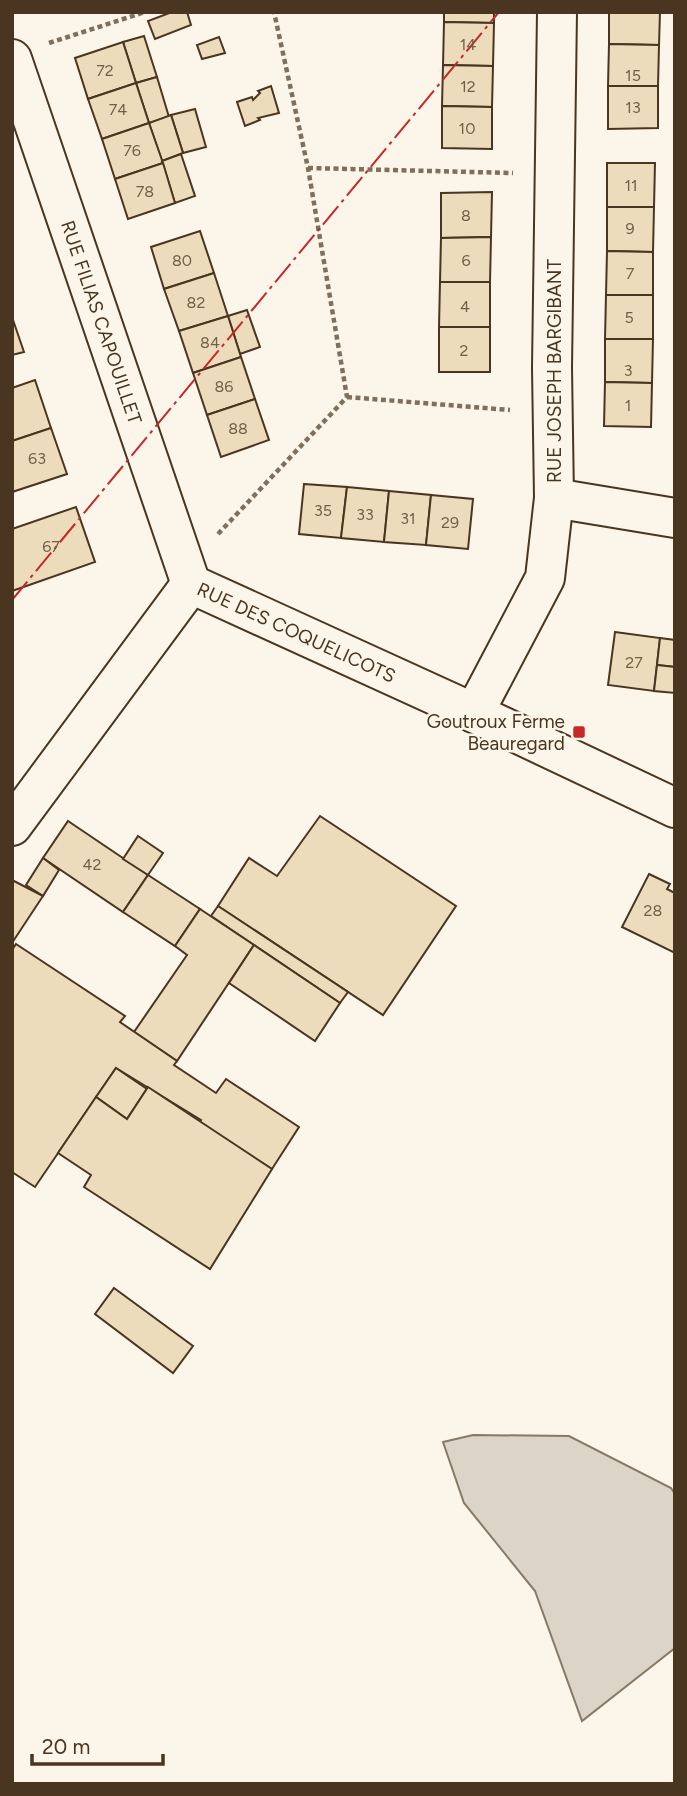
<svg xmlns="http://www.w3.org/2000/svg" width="687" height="1796" viewBox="0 0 687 1796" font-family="Figtree,sans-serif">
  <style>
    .water { fill: #dcd4c6; stroke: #887966; stroke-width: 2 }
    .building { fill: #ecdcbc; stroke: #4a3520; stroke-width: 2 }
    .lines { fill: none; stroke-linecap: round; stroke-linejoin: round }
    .minor-casing { stroke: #4a3520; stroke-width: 42 }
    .path { stroke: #7f6f5c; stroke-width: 4.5; stroke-dasharray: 5 3.5; stroke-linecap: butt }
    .minor { stroke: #fbf6e9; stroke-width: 38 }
    .power { stroke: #c62828; stroke-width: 2; stroke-dasharray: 24 5 3.5 5; stroke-linecap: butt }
    .poi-dot { fill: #c62828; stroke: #fbf6e9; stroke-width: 2.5 }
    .labels { text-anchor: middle; stroke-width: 5; stroke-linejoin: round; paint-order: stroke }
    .number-label { font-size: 16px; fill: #725f47 }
    .street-label { font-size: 19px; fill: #4a3520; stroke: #fbf6e9 }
    .poi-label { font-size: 19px; fill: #4a3520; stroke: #fbf6e9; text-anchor: end }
  </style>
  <rect width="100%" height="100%" fill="#fbf6e9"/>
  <polygon class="water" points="473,1435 569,1436 671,1488 675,1494 675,1648 582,1721 535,1591 464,1503 443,1442"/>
  <g class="building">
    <polygon points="172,12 187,12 191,25 155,39 148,21"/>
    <polygon points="444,12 494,12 494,23 444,22"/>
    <polygon points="609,12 660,12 659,45 609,44"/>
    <polygon points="444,22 494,23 493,66 443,65"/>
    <polygon points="144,36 157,77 136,83 123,42"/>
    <polygon points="219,37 225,53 202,59 197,45"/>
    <polygon points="123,42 136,83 88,99 75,58"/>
    <polygon points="609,44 659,45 658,86 608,86"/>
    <polygon points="443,65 493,66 492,107 442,106"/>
    <polygon points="157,77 169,117 149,123 136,83"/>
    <polygon points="136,83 149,123 102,139 88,99"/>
    <polygon points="271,86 279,113 258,118 260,120 245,126 237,102 252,97 253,100 260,93 258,91"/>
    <polygon points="608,86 658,86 658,128 608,129"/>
    <polygon points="442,106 492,107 492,149 442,148"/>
    <polygon points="195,109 206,147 183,153 171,115"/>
    <polygon points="171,115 183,153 162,161 149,123"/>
    <polygon points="149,123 163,163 115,179 102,139"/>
    <polygon points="181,154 195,196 175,203 162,161"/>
    <polygon points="163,163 175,203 128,219 115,179"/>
    <polygon points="607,163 655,163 654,207 607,207"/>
    <polygon points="492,192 491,237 441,238 441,193"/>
    <polygon points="607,207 654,207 653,252 607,251"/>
    <polygon points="200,231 214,273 164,289 151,247"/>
    <polygon points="491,237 490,282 440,282 441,238"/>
    <polygon points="607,251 653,252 653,295 606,295"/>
    <polygon points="214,273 228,316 179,331 164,289"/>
    <polygon points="440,282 490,282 490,327 439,327"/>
    <polygon points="606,295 653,295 653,339 605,339"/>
    <polygon points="247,310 260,347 240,354 228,316"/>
    <polygon points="228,316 241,357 193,373 179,331"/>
    <polygon points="12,317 24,352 12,355"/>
    <rect x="439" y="327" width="51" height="45"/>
    <polygon points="605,339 653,339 652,383 605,382"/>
    <polygon points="241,357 255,399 207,415 193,373"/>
    <polygon points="35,380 51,428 12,441 12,388"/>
    <polygon points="605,382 652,383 651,427 604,426"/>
    <polygon points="255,399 269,440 221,457 207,415"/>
    <polygon points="51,428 67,474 12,492 12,441"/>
    <polygon points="304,484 347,487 341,538 299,534"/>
    <polygon points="347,487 389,491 384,542 341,538"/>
    <polygon points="389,491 431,495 426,545 384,542"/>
    <polygon points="431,495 473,499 468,549 426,545"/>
    <polygon points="76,507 95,562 12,591 12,529"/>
    <polygon points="615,632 660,638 654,691 608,685"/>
    <polygon points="660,638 675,640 675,667 657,665"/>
    <polygon points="657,665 675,667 675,693 654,691"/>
    <polygon points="320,816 456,906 383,1015 218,906 249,858 277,876"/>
    <polygon points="68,821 148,875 123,912 43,858"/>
    <polygon points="138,836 163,853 148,875 123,859"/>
    <polygon points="43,858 59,870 43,896 26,885"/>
    <polygon points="649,874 670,884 667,889 675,893 675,953 622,927"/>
    <polygon points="148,875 200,909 175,946 123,912"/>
    <polygon points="12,880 43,896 12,943"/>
    <polygon points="218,906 348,992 340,1003 211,916"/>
    <polygon points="200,909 254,945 177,1061 134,1032 187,955 175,946"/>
    <polygon points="16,944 125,1016 120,1022 177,1061 174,1065 216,1093 226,1079 299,1127 272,1169 199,1123 201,1120 116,1068 35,1187 12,1172 12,950"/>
    <polygon points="254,945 340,1003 315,1041 229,983"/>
    <polygon points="116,1068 147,1089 127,1119 96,1097"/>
    <polygon points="148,1087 272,1169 210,1269 84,1187 91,1175 58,1153 96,1097 127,1119"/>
    <polygon points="114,1288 193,1346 173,1373 95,1314"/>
  </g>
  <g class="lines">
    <g class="minor-casing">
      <g id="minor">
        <path id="s1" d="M 12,59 L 191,584"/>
        <polyline points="554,498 675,518"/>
        <path id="s2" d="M 191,584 L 474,713 L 675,808"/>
        <polyline points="474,713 545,578 554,498 552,368 557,12"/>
        <polyline points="12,826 191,584"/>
      </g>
    </g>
    <g class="path">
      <polyline points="49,43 145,12"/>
      <polyline points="308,168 513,173"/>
      <polyline points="347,397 510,410"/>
      <polyline points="218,534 347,397 308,168 274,12"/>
    </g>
    <use href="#minor" class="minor"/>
    <polyline class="power" points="12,600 499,12"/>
  </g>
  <rect class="poi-dot" x="572" y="725" width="14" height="14" rx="3.5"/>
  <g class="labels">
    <g class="number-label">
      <text x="468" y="50">14</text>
      <text x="105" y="76">72</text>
      <text x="633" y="81">15</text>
      <text x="468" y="92">12</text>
      <text x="633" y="113">13</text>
      <text x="118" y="115">74</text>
      <text x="467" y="134">10</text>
      <text x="132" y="156">76</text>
      <text x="631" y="191">11</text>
      <text x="145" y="197">78</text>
      <text x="466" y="221">8</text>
      <text x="630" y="234">9</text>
      <text x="182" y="266">80</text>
      <text x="466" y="266">6</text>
      <text x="630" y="279">7</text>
      <text x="196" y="308">82</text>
      <text x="465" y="312">4</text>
      <text x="629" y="323">5</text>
      <text x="210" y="348">84</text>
      <text x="464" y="356">2</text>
      <text x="628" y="376">3</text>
      <text x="224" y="392">86</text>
      <text x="628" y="411">1</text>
      <text x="238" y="434">88</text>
      <text x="37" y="464">63</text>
      <text x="323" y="516">35</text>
      <text x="365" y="520">33</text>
      <text x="408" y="524">31</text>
      <text x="450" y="528">29</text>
      <text x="51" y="552">67</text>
      <text x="634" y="668">27</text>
      <text x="92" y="870">42</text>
      <text x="653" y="916">28</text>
    </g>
    <g class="street-label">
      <text dy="7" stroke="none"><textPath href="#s1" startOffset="278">RUE FILIAS CAPOUILLET</textPath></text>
      <text transform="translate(554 371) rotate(-90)" y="7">RUE JOSEPH BARGIBANT</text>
      <text dy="7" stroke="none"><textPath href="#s2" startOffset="116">RUE DES COQUELICOTS</textPath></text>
    </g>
    <g class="poi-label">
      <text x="565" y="728">Goutroux Ferme<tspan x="565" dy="22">Beauregard</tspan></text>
    </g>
  </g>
  <rect width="687" height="1796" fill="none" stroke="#4a3520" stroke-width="28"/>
  <path d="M32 1754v10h131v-10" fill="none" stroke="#4a3520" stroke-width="3.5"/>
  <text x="42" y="1754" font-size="21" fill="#4a3520" stroke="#fbf6e9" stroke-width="5" paint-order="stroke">20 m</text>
</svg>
